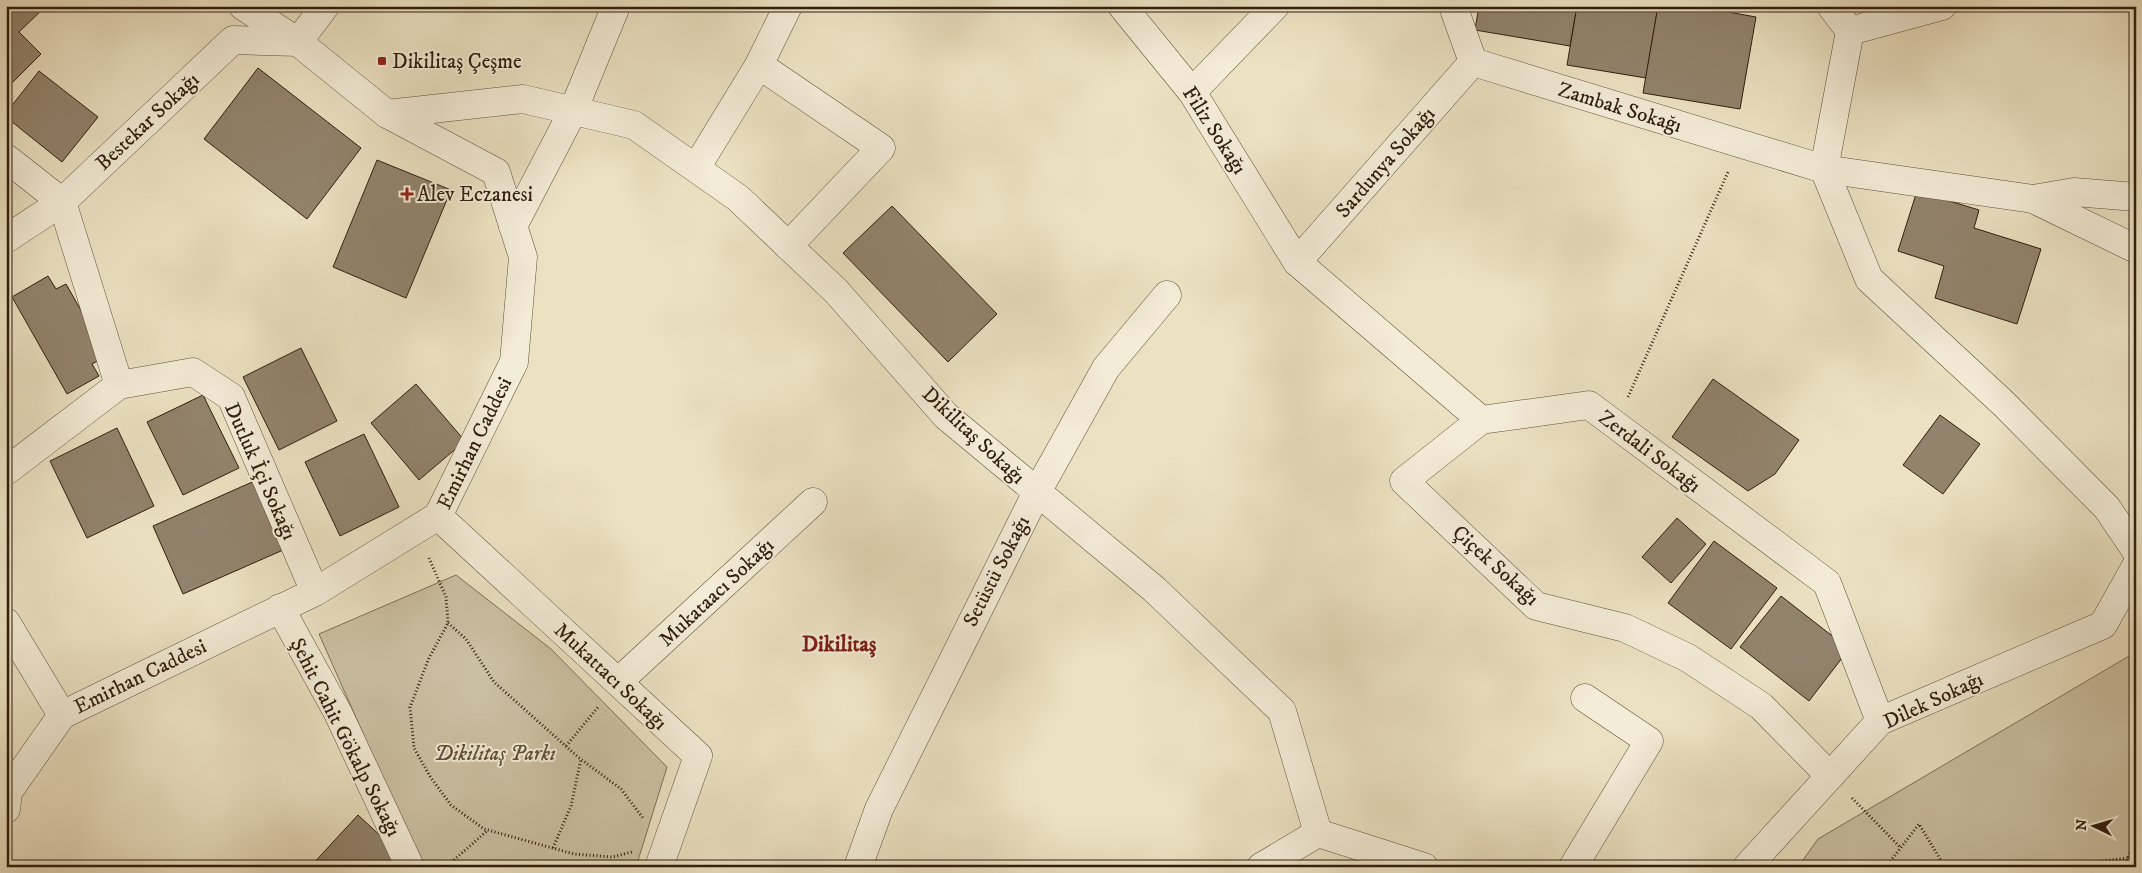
<svg xmlns="http://www.w3.org/2000/svg" width="2142" height="873" viewBox="0 0 2142 873" font-family="'IM FELL DW Pica',serif">
  <style>
    .green { fill: #ccc1a3; stroke: #7e6f58 }
    .building { fill: #92836c; stroke: #301d0e }
    .lines { fill: none; stroke-linecap: round; stroke-linejoin: round }
    .minor-casing { stroke: #5f4e3b; stroke-width: 29 }
    .path { stroke: #301d0e; stroke-width: 3; stroke-dasharray: 1 2.5; stroke-linecap: butt }
    .minor { stroke: #f3ecd7; stroke-width: 28 }
    .poi-dot { fill: #8f2418; stroke: #f3ecd7; stroke-width: 2 }
    .labels { text-anchor: middle; stroke-width: 4; stroke-linejoin: round; paint-order: stroke }
    .poi-label { font-size: 21px; fill: #301d0e; stroke: #f3ecd7; text-anchor: start }
    .street-label { font-size: 21px; fill: #301d0e; stroke: #f3ecd7 }
    .park-label { font-size: 21px; font-style: italic; fill: #5f4e3b; stroke: #f3ecd7 }
    .neighbourhood-label { font-size: 22px; font-weight: bold; fill: #7a1f14; stroke: #f3ecd7 }
  </style>
  <rect width="100%" height="100%" fill="#ece2c2"/>
  <filter id="stains"><feTurbulence type="fractalNoise" baseFrequency=".004" numOctaves="4"/><feColorMatrix values="0 0 0 0 .2 0 0 0 0 .09 0 0 0 0 .02 0 0 0 .5 -.17"/></filter>
  <radialGradient id="worn" r=".72"><stop offset=".6" stop-color="#630" stop-opacity="0"/><stop offset="1" stop-color="#630" stop-opacity=".3"/></radialGradient>
  <g class="green">
    <polygon points="456,575 551,649 667,767 636,867 422,867 319,634"/>
    <polygon points="2136,652 2136,867 1798,867 1818,839"/>
  </g>
  <g class="building">
    <polygon points="6,6 46,6 19,32 41,54 6,89"/>
    <polygon points="1479,6 1577,6 1570,46 1475,30"/>
    <polygon points="1577,6 1658,6 1646,78 1567,65"/>
    <polygon points="1658,6 1695,6 1756,17 1740,109 1643,93"/>
    <polygon points="258,68 361,148 307,219 204,139"/>
    <polygon points="39,71 98,117 62,162 6,117 6,113"/>
    <polygon points="377,160 451,190 406,298 333,267"/>
    <polygon points="1917,191 1979,210 1974,228 2041,249 2017,324 1935,298 1944,266 1898,251"/>
    <polygon points="892,206 997,314 948,362 843,253"/>
    <polygon points="48,276 56,289 66,284 107,356 92,364 99,376 67,394 12,297"/>
    <polygon points="301,348 337,421 279,450 243,377"/>
    <polygon points="1713,379 1799,440 1775,474 1748,491 1672,437"/>
    <polygon points="416,384 465,441 419,480 371,423"/>
    <polygon points="203,395 239,468 183,495 147,422"/>
    <polygon points="1940,415 1980,444 1943,494 1903,465"/>
    <polygon points="117,428 154,506 87,538 50,461"/>
    <polygon points="364,434 399,507 340,536 305,462"/>
    <polygon points="259,479 290,547 183,594 153,526"/>
    <polygon points="1677,518 1706,544 1671,583 1642,557"/>
    <polygon points="1714,541 1777,588 1731,649 1668,603"/>
    <polygon points="1781,596 1849,649 1809,701 1740,647"/>
    <polygon points="358,815 400,854 388,867 310,867"/>
  </g>
  <g class="lines">
    <g class="minor-casing">
      <g id="minor">
        <polyline points="1122,6 1192,92 1297,262 1481,420 1589,405 1827,583 1880,721"/>
        <polyline points="1453,6 1473,62 1824,169 2033,199 2074,192 2136,197"/>
        <polyline points="1831,6 1850,31"/>
        <polyline points="1850,31 1942,6"/>
        <polyline points="298,42 325,6"/>
        <polyline points="759,65 881,148 788,246"/>
        <polyline points="1192,92 1275,6"/>
        <polyline points="387,114 523,99 634,125 738,198 836,291 946,416 1154,589 1282,711 1318,833 1424,867"/>
        <polyline points="6,158 62,202 119,385"/>
        <polyline points="696,168 759,65 788,6"/>
        <polyline points="1824,169 1869,279 2004,404 2107,508 2136,551"/>
        <polyline points="1824,169 1850,31"/>
        <polyline points="2033,199 2136,249"/>
        <polyline points="513,226 573,111 616,6"/>
        <polyline points="6,239 62,202 233,40 298,42"/>
        <polyline points="1297,262 1473,62"/>
        <polyline points="1481,420 1404,481 1536,606 1625,628 1688,658 1761,706 1830,776"/>
        <polyline points="6,471 119,385 193,372 231,397 315,592"/>
        <polyline points="438,516 698,756 659,867"/>
        <polyline points="280,608 338,713 410,867"/>
        <polyline points="6,622 62,715"/>
        <polyline points="618,682 813,502"/>
        <polyline points="6,809 8,792 62,715 315,592 438,516 514,362 523,257 496,172 387,114 298,42 243,6"/>
        <polyline points="858,867 879,809 1037,492 1106,368 1167,295"/>
        <polyline points="1261,867 1318,833"/>
        <polyline points="1573,867 1649,741 1585,698"/>
        <polyline points="1747,867 1880,721 2103,625 2136,566"/>
      </g>
    </g>
    <g class="path">
      <polyline points="1628,397 1728,172"/>
      <polyline points="429,558 446,597 448,623 429,658 410,707 414,748 431,778 451,805 484,829 574,854 612,857 632,852"/>
      <polyline points="448,623 466,639 494,682 578,757 621,789 643,818"/>
      <polyline points="566,746 599,706"/>
      <polyline points="1852,798 1901,848"/>
      <polyline points="553,848 571,806 581,759"/>
      <polyline points="446,867 488,830"/>
      <polyline points="1886,867 1919,824 1945,867"/>
      <polyline points="2050,867 2128,858"/>
      <polyline points="2124,867 2136,839"/>
    </g>
    <use href="#minor" class="minor"/>
  </g>
  <g class="poi-dot">
    <rect x="377" y="56" width="10" height="10" rx="2.5"/>
    <path d="M404.5 186.5h5v5h5v5h-5v5h-5v-5h-5v-5h5z"/>
  </g>
  <g class="labels">
    <g class="poi-label">
      <text x="392" y="68">Dikilitaş Çeşme</text>
      <text x="417" y="201">Alev Eczanesi</text>
    </g>
    <g class="street-label">
      <text transform="translate(1620 107) rotate(17)" y="7">Zambak Sokağı</text>
      <text transform="translate(147 121) rotate(-43)" y="7">Bestekar Sokağı</text>
      <text transform="translate(1215 130) rotate(57)" y="7">Filiz Sokağı</text>
      <text transform="translate(1385 162) rotate(-49)" y="7">Sardunya Sokağı</text>
      <text transform="translate(974 435) rotate(43)" y="7">Dikilitaş Sokağı</text>
      <text transform="translate(474 443) rotate(-64)" y="7">Emirhan Caddesi</text>
      <text transform="translate(1650 451) rotate(37)" y="7">Zerdali Sokağı</text>
      <text transform="translate(261 471) rotate(66)" y="7">Dutluk İçi Sokağı</text>
      <text transform="translate(1496 565) rotate(42)" y="7">Çiçek Sokağı</text>
      <text transform="translate(996 571) rotate(-63)" y="7">Setüstü Sokağı</text>
      <text transform="translate(716 592) rotate(-43)" y="7">Mukataacı Sokağı</text>
      <text transform="translate(140 676) rotate(-26)" y="7">Emirhan Caddesi</text>
      <text transform="translate(611 676) rotate(43)" y="7">Mukattacı Sokağı</text>
      <text transform="translate(1933 700) rotate(-25)" y="7">Dilek Sokağı</text>
      <text transform="translate(346 737) rotate(63)" y="7">Şehit Cahit Gökalp Sokağı</text>
    </g>
    <g class="park-label">
      <text x="495" y="760">Dikilitaş Parkı</text>
    </g>
    <g class="neighbourhood-label">
      <text x="839" y="651">Dikilitaş</text>
    </g>
  </g>
  <rect width="2142" height="873" fill="none" stroke="#ece2c2" stroke-width="25"/>
  <rect x="8" y="8" width="2127" height="858" fill="none" stroke="#301d0e" stroke-width="2.5"/>
  <rect x="12" y="12" width="2117" height="848" fill="none" stroke="#301d0e"/>
  <g transform="translate(2094 826) rotate(275)" stroke="#f3ecd7" stroke-width="4" paint-order="stroke">
  <path d="M0-4L9 19L0 12L-9 19Z" fill="#301d0e"/>
  <text y="-8" font-size="14" font-weight="bold" text-anchor="middle" fill="#301d0e">N</text>
  </g>
  <rect width="100%" height="100%" filter="url(#stains)"/>
  <rect width="100%" height="100%" fill="url(#worn)"/>
</svg>
